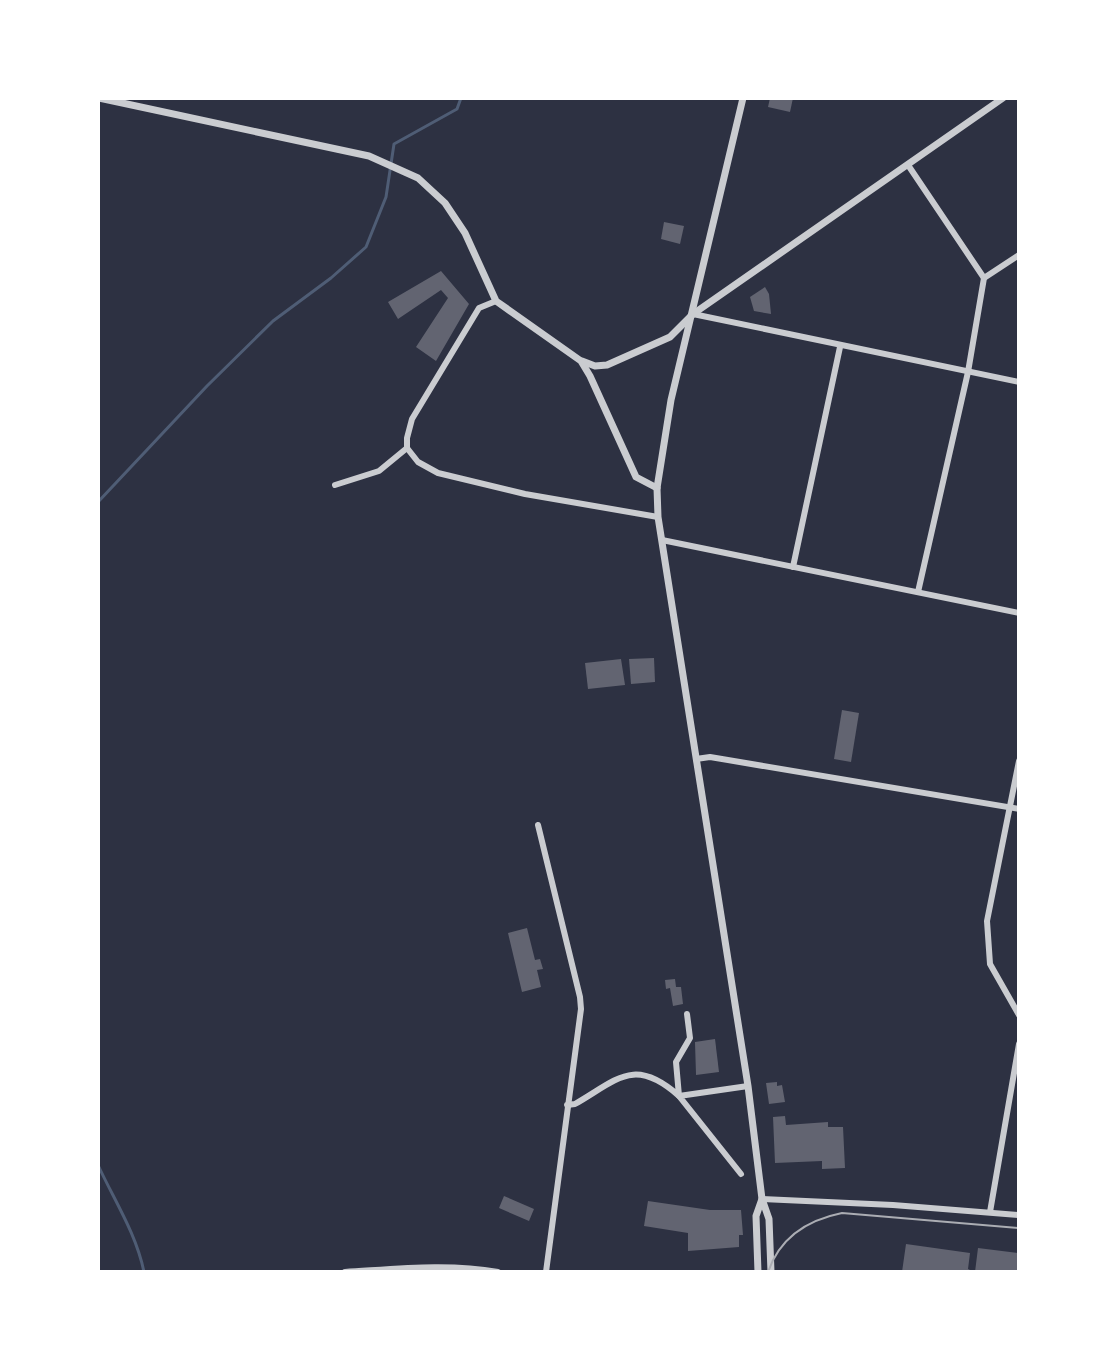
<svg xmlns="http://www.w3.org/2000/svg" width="1117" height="1370" viewBox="0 0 1117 1370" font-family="'Sofia Sans Condensed',sans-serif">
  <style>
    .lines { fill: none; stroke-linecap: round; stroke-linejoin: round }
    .stream { stroke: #4f5d75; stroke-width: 3 }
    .building { fill: #626471 }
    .minor { stroke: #caccd0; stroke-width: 6 }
    .tertiary { stroke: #caccd0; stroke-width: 7 }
    .tram { stroke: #abadb3; stroke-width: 2 }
  </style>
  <rect width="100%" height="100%" fill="#2d3142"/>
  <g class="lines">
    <g class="stream">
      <polyline points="98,502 207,386 273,321 331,278 366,247 386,197 394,144 457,109 461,98"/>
      <path d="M 98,1165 C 114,1200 136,1233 144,1272"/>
    </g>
  </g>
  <g class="building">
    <polygon points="770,98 793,98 790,112 768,107"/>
    <polygon points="664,222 684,226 680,244 661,239"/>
    <polygon points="441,271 469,304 436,361 416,347 448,298 441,290 398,319 388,302"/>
    <polygon points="765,287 769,294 771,314 754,311 750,297"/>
    <polygon points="654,658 655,682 631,684 629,659"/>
    <polygon points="621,659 625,685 588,689 585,663"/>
    <polygon points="842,710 859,713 851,762 834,759"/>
    <polygon points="527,928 535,960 540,959 543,969 537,970 541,987 522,992 508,933"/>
    <polygon points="675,979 676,987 681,987 683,1004 673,1006 670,988 666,989 665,980"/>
    <polygon points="715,1039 719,1072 696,1075 695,1042"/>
    <polygon points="777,1082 777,1086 782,1085 785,1102 769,1104 766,1083"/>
    <polygon points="785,1116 786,1125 828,1122 828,1127 843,1127 845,1168 822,1169 822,1161 775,1163 773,1117"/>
    <polygon points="504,1196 534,1209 529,1221 499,1208"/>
    <polygon points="648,1201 710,1210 741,1210 743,1235 739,1235 739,1247 688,1251 688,1233 644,1226"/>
    <polygon points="906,1244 970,1253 968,1269 974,1272 902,1272"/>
    <polygon points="978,1248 1019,1253 1019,1272 975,1272"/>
  </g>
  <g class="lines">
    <g class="minor">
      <polyline points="908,165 984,278"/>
      <polyline points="496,301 479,308 412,419 407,438 407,448 418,462 438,473 525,494 658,517"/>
      <polyline points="693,314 1019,382"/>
      <polyline points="335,485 379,471 407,448"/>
      <polyline points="662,540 1019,613"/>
      <polyline points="793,567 840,347"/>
      <polyline points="918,592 968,372 984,278 1019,255"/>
      <polyline points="696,759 710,757 1019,809"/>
      <polyline points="1019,761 987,921 990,964 1019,1015"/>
      <polyline points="538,825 580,997 581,1009 546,1272"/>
      <path d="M 567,1105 L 575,1104 C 617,1080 634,1056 679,1096 L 676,1062 L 690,1038 L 687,1014"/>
      <polyline points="741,1174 679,1096 748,1086"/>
      <polyline points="762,1199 893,1205 1019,1215"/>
      <polyline points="990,1212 1019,1044"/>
      <path d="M 345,1272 C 396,1269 448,1263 498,1272"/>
    </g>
    <g class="tertiary">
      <polyline points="99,98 369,156 418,178 445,203 465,233 496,301 581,361 590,376 636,477 657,488"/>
      <polyline points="743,98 671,400 657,488 658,517 748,1086 762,1199 769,1219 771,1272"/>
      <polyline points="582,361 595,366 607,365 670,337 693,314 1003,98"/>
      <polyline points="758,1272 756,1216 762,1199"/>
    </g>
    <path class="tram" d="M 768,1272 C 780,1237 807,1220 842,1213 L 1019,1228"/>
  </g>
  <rect width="1117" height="1370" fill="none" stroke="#ffffff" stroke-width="200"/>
</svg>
